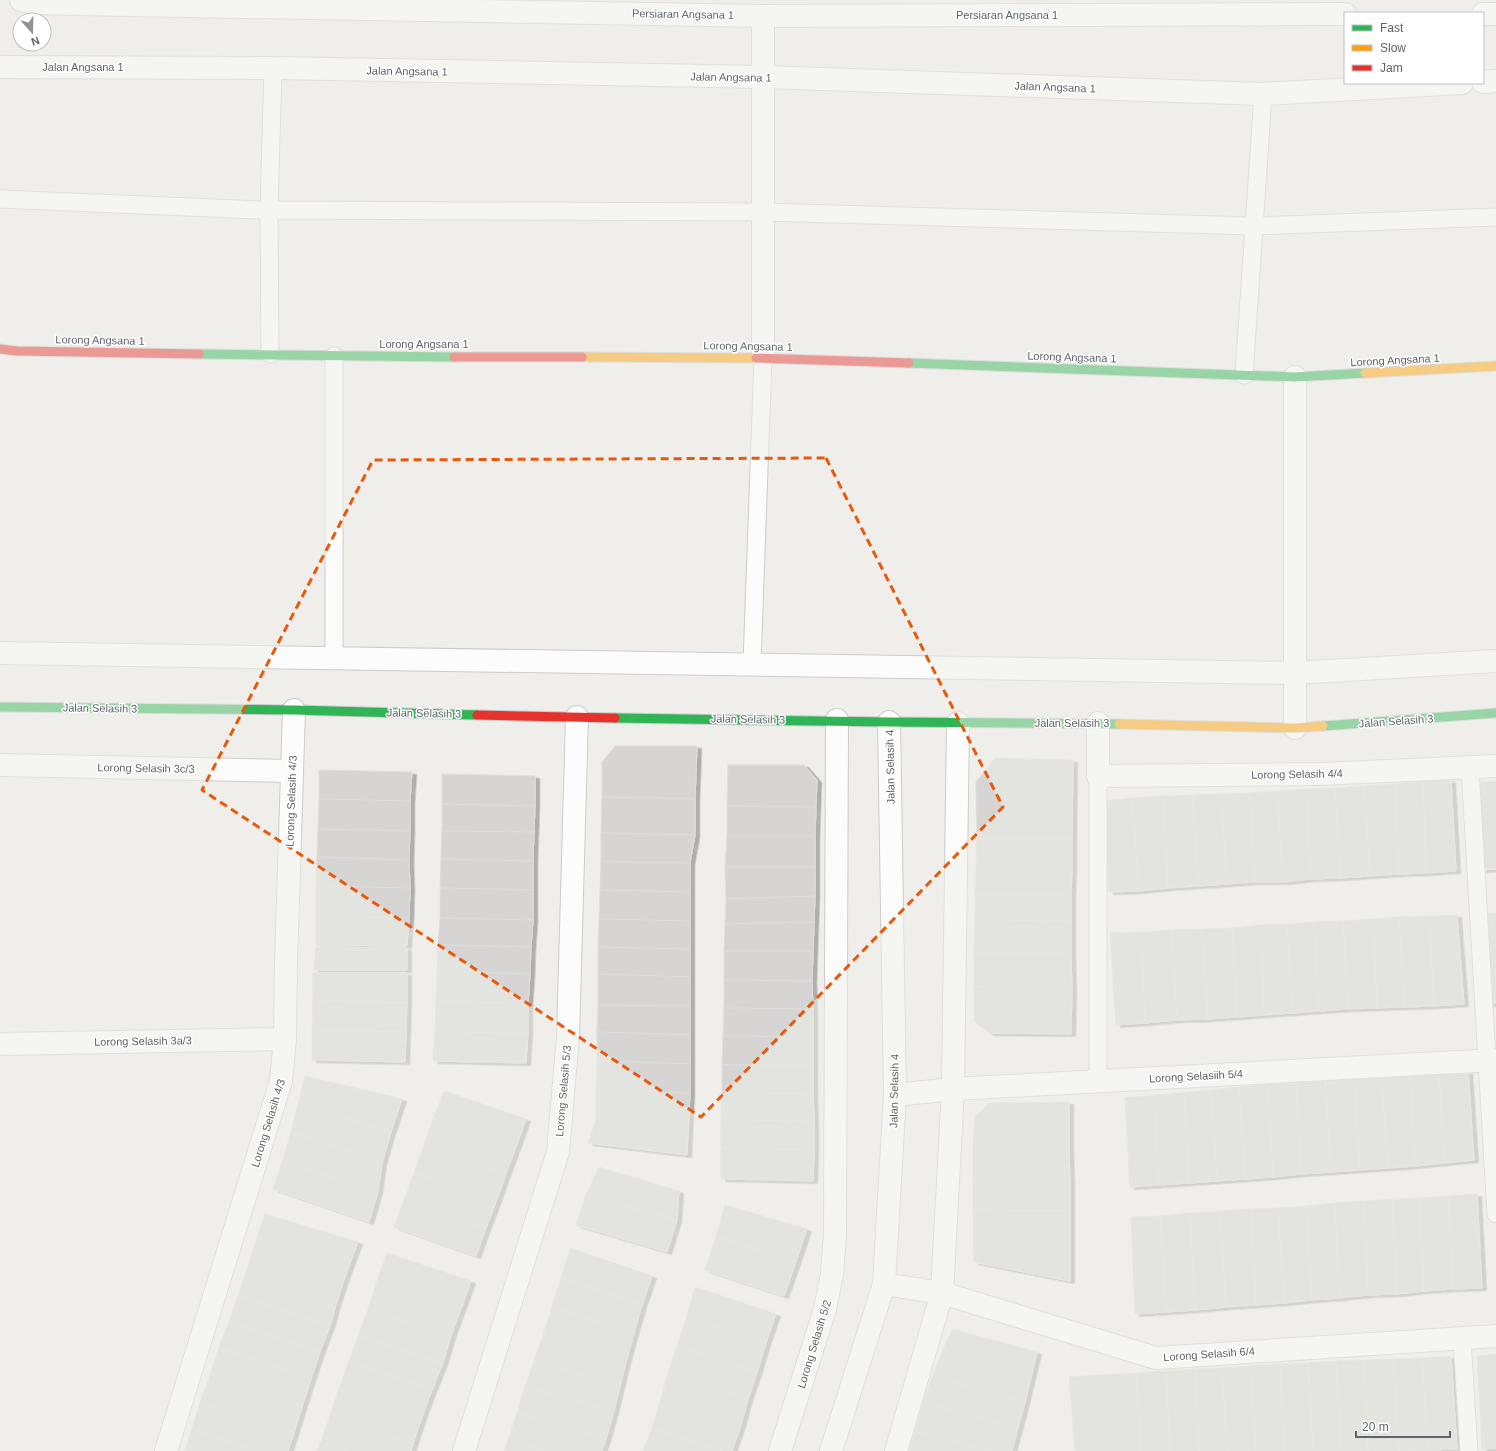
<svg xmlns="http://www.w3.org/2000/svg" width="1496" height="1451" viewBox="0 0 1496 1451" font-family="Helvetica,sans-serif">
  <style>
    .building { fill: #d6d5d3; stroke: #deddd9; filter: url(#shadow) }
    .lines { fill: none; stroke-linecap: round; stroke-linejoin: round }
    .lane-casing { stroke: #cbcccc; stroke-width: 19 }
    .street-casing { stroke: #cbcccc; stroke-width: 24 }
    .fast-casing { stroke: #cacacb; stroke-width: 11 }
    .slow-casing { stroke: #cacacb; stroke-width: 11 }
    .jam-casing { stroke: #cacacb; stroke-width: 11 }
    .lane { stroke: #fdfcfc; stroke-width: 17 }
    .street { stroke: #fdfcfc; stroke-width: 22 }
    .fast { stroke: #30b455; stroke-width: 9 }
    .slow { stroke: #ff9f0a; stroke-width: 9 }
    .jam { stroke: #e5322d; stroke-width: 9 }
    .marked { fill: none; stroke: #e8590c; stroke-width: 3; stroke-dasharray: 8 5; stroke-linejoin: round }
    .labels { text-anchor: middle; stroke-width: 3; stroke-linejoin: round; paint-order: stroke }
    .street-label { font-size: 11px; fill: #5f6368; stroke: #fff }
  </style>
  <defs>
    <filter id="shadow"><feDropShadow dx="4.5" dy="2.5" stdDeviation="0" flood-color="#0004"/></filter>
  </defs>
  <rect width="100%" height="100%" fill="#efeeea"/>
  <g class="building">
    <polygon points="615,746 697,746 695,799 602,797 602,762"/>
    <polygon points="995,758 1073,760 1072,839 977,838 976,782"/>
    <polygon points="728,765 804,765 817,780 816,807 727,806"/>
    <polygon points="319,770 412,772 410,801 319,799"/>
    <polygon points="442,774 535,776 535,806 442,804"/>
    <polygon points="1451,780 1456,871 1426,873 1423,781"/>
    <polygon points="1423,781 1426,873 1399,874 1395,784"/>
    <polygon points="1496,781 1496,869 1482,870 1477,782"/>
    <polygon points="1395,784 1399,874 1370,876 1364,786"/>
    <polygon points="1364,786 1370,876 1340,878 1335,788"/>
    <polygon points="1335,788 1340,878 1311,879 1306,789"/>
    <polygon points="1306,789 1311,879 1283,882 1277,791"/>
    <polygon points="1277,791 1283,882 1255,882 1250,793"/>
    <polygon points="1250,793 1255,882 1227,884 1221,794"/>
    <polygon points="1221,794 1227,884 1199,886 1192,795"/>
    <polygon points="1192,795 1199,886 1168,888 1163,796"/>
    <polygon points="1163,796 1168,888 1139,891 1132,798"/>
    <polygon points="602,797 695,799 695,835 601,833"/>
    <polygon points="1132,798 1139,891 1109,892 1103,801"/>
    <polygon points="319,799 410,801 410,831 318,829"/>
    <polygon points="442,804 535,806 534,832 442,831"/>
    <polygon points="727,806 816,807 815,836 727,836"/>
    <polygon points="318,829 410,831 409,860 317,857"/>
    <polygon points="442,831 534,832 533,861 441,859"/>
    <polygon points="601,833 695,835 690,863 601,862"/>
    <polygon points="727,836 815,836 815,867 725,867"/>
    <polygon points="977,838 1072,839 1072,869 976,868"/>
    <polygon points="317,857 409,860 410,888 316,886"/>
    <polygon points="441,859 533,861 533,890 440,888"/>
    <polygon points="601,862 690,863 690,892 600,890"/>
    <polygon points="725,867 815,867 815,896 726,899"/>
    <polygon points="976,868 1072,869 1071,895 975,895"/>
    <polygon points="316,886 410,888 409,918 316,916"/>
    <polygon points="440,888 533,890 533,920 440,918"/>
    <polygon points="600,890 690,892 690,921 599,919"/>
    <polygon points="975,895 1071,895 1071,921 975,920"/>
    <polygon points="815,896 814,922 725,924 726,899"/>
    <polygon points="1496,913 1496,1003 1488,1004 1482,914"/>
    <polygon points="1457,915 1464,1004 1434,1006 1429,916"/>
    <polygon points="316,916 409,918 407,946 316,945"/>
    <polygon points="1429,916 1434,1006 1404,1007 1399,917"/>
    <polygon points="1399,917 1404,1007 1377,1008 1373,919"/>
    <polygon points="440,918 533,920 531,947 438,945"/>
    <polygon points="599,919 690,921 690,949 598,947"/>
    <polygon points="1373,919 1377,1008 1348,1009 1343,921"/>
    <polygon points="975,920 1071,921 1071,954 974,953"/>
    <polygon points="1343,921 1348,1009 1319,1011 1314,922"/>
    <polygon points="814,922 813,951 724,951 725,924"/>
    <polygon points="1314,922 1319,1011 1292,1013 1287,924"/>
    <polygon points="1287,924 1292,1013 1264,1015 1261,925"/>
    <polygon points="1261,925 1264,1015 1237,1017 1232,928"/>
    <polygon points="1232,928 1237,1017 1208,1019 1202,929"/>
    <polygon points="1202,929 1208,1019 1177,1020 1172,930"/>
    <polygon points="1172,930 1177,1020 1145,1023 1141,932"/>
    <polygon points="1141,932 1145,1023 1116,1025 1110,933"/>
    <polygon points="438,945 531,947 530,974 437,971"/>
    <polygon points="316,947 407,948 407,970 314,970"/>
    <polygon points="598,947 690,949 690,977 598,974"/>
    <polygon points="724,951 813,951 812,981 724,980"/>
    <polygon points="974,953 1071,954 1072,989 974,987"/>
    <polygon points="437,971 530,974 528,1004 436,1001"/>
    <polygon points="313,973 407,973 407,1003 313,1000"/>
    <polygon points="598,974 690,977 690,1006 598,1005"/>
    <polygon points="724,980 812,981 813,1009 724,1008"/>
    <polygon points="974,987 1072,989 1071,1034 989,1033 974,1021"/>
    <polygon points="313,1000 407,1003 406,1032 312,1030"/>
    <polygon points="436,1001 528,1004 528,1033 435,1032"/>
    <polygon points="598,1005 690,1006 690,1035 597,1032"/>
    <polygon points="724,1008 813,1009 813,1037 723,1036"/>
    <polygon points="312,1030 406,1032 405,1062 312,1060"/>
    <polygon points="435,1032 528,1033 526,1063 433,1061"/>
    <polygon points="597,1032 690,1035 690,1064 597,1061"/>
    <polygon points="723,1036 813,1037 813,1065 722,1065"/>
    <polygon points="597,1061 690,1064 690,1093 596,1091"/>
    <polygon points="722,1065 813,1065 813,1094 722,1092"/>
    <polygon points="1468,1071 1474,1160 1444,1163 1439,1072"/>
    <polygon points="1439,1072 1444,1163 1415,1166 1410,1073"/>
    <polygon points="1410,1073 1415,1166 1388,1168 1381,1075"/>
    <polygon points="1381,1075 1388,1168 1360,1170 1354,1078"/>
    <polygon points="305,1076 402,1099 391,1132 298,1104"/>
    <polygon points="1354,1078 1360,1170 1331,1172 1325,1080"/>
    <polygon points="1325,1080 1331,1172 1301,1174 1296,1082"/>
    <polygon points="1296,1082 1301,1174 1273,1177 1268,1084"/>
    <polygon points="1268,1084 1273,1177 1245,1179 1239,1087"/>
    <polygon points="1239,1087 1245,1179 1217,1181 1211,1090"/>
    <polygon points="1211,1090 1217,1181 1189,1183 1184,1093"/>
    <polygon points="444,1091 526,1119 516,1147 433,1119"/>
    <polygon points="596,1091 690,1093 687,1155 588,1143 596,1120"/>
    <polygon points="722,1092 813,1094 814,1121 721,1120"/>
    <polygon points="1184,1093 1189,1183 1159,1185 1154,1095"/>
    <polygon points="1154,1095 1159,1185 1130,1187 1125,1098"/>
    <polygon points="1069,1102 1069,1150 973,1150 975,1116 990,1103"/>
    <polygon points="298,1104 391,1132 382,1163 291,1132"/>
    <polygon points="433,1119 516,1147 506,1174 424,1145"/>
    <polygon points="721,1120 814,1121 814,1150 721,1148"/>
    <polygon points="291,1132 382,1163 378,1191 282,1162"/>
    <polygon points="424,1145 506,1174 496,1202 414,1173"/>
    <polygon points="721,1148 814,1150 813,1181 721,1179"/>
    <polygon points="973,1150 1069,1150 1070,1181 973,1180"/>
    <polygon points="282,1162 378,1191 369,1222 273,1189"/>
    <polygon points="599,1167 679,1191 677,1220 586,1195"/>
    <polygon points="414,1173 496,1202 486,1228 404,1200"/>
    <polygon points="973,1180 1070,1181 1070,1211 973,1210"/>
    <polygon points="1477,1194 1482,1288 1453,1289 1448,1196"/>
    <polygon points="586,1195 677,1220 667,1252 576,1225"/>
    <polygon points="1448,1196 1453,1289 1424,1291 1419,1198"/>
    <polygon points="1419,1198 1424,1291 1397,1294 1392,1199"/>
    <polygon points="1392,1199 1397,1294 1368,1295 1364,1201"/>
    <polygon points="404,1200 486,1228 476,1256 394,1227"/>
    <polygon points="1364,1201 1368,1295 1339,1298 1335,1203"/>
    <polygon points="1335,1203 1339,1298 1312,1300 1306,1206"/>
    <polygon points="725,1205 807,1229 796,1262 716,1236"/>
    <polygon points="1306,1206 1312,1300 1284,1303 1278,1208"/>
    <polygon points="1278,1208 1284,1303 1256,1305 1251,1209"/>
    <polygon points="1251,1209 1256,1305 1226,1307 1220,1211"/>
    <polygon points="973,1210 1070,1211 1070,1281 974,1262"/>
    <polygon points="1220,1211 1226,1307 1195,1310 1190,1213"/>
    <polygon points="1190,1213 1195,1310 1166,1312 1160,1216"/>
    <polygon points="265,1214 358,1242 346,1274 255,1243"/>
    <polygon points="1160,1216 1166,1312 1135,1314 1131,1217"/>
    <polygon points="716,1236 796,1262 784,1296 705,1270"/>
    <polygon points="255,1243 346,1274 337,1301 247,1270"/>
    <polygon points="570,1248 652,1276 642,1305 561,1278"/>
    <polygon points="387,1253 471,1281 461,1309 377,1281"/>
    <polygon points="247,1270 337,1301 330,1326 238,1295"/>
    <polygon points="561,1278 642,1305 634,1333 552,1307"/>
    <polygon points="377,1281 461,1309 451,1336 368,1309"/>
    <polygon points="695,1287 776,1314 766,1343 687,1316"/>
    <polygon points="238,1295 330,1326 320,1352 229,1322"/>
    <polygon points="552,1307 634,1333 626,1362 543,1335"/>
    <polygon points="368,1309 451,1336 443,1363 358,1336"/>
    <polygon points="687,1316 766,1343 757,1373 677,1346"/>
    <polygon points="229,1322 320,1352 311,1379 219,1347"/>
    <polygon points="952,1329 1037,1352 1025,1402 932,1377"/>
    <polygon points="543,1335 626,1362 620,1386 534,1361"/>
    <polygon points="358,1336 443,1363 432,1390 349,1361"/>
    <polygon points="677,1346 757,1373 748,1399 668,1374"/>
    <polygon points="219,1347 311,1379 302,1407 210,1375"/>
    <polygon points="1496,1354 1496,1448 1482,1449 1477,1356"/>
    <polygon points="1451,1356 1457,1449 1428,1450 1422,1358"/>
    <polygon points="1422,1358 1428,1450 1399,1451 1393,1359"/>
    <polygon points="1393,1359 1399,1451 1368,1451 1364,1360"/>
    <polygon points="1364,1360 1368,1451 1341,1451 1336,1361"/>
    <polygon points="349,1361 432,1390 422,1417 339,1389"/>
    <polygon points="534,1361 620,1386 614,1411 525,1387"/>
    <polygon points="1336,1361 1341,1451 1313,1451 1308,1363"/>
    <polygon points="1308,1363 1313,1451 1284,1451 1280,1364"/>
    <polygon points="1280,1364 1284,1451 1256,1451 1250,1366"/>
    <polygon points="1250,1366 1256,1451 1227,1451 1222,1368"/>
    <polygon points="1222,1368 1227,1451 1199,1451 1195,1369"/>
    <polygon points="1195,1369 1199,1451 1170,1451 1166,1371"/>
    <polygon points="1166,1371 1170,1451 1141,1451 1136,1373"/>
    <polygon points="1136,1373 1141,1451 1075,1451 1069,1377"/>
    <polygon points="668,1374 748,1399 741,1425 661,1398"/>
    <polygon points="210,1375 302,1407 294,1433 200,1402"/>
    <polygon points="932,1377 1025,1402 1018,1428 923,1403"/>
    <polygon points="525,1387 614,1411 606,1439 517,1413"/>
    <polygon points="339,1389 422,1417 413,1444 330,1415"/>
    <polygon points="661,1398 741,1425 732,1451 722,1451 652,1428"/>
    <polygon points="200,1402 294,1433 288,1451 257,1451 192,1429"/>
    <polygon points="923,1403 1018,1428 1012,1451 990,1451 915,1431"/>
    <polygon points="517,1413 606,1439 602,1451 545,1451 508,1440"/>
    <polygon points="330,1415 413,1444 411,1451 349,1451 321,1442"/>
    <polygon points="652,1428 722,1451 643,1451"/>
    <polygon points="192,1429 257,1451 185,1451"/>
    <polygon points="915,1431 990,1451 909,1451"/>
    <polygon points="508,1440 545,1451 504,1451"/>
    <polygon points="321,1442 349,1451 317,1451"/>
  </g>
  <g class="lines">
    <g class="lane-casing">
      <g id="lane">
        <polyline points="0,199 259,210 763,212 1254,226 1496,217"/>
        <polyline points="270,354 269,210 273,68"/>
        <polyline points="1244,375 1263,94"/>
        <polyline points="334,658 334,356"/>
        <polyline points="752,664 763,358"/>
        <polyline points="1470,767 1496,1214"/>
        <polyline points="1098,1082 1098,776"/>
        <polyline points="1462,1339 1469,1451"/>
      </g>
    </g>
    <g class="street-casing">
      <g id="street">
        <polyline points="21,0 35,3 76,4 763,16 1345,14"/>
        <polyline points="1483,14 1496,14"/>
        <polyline points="0,67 273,68 764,77 1263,94 1462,83"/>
        <polyline points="1483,82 1496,81"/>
        <polyline points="763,358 763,16"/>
        <polyline points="0,653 1295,673 1496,661"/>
        <polyline points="1098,723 1098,776 1321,774 1496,766"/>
        <polyline points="1295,728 1295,377"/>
        <polyline points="0,765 292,771"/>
        <polyline points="0,1044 285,1039"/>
        <polyline points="895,1095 953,1089 1496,1060"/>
        <polyline points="884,1284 942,1293 1156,1358 1496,1336"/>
        <polyline points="166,1451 281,1081 285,1039 286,963 294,710"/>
        <polyline points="464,1451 558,1152 568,1037 577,717"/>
        <polyline points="780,1451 825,1309 832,1274 835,1234 837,720"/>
        <polyline points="831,1451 884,1284 895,1095 889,722"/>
        <polyline points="896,1451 942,1293 953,1089 958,723"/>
      </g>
    </g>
    <g class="fast-casing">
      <g id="fast">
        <polyline points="199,354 454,357"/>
        <polyline points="909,363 1295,377 1365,373"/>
        <polyline points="0,707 294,710 477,715"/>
        <polyline points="615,718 889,722 1119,724"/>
        <polyline points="1323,726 1496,713"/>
      </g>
    </g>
    <g class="slow-casing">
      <g id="slow">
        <polyline points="582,357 756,358"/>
        <polyline points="1365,373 1496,366"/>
        <polyline points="1119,724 1295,728 1323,726"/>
      </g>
    </g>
    <g class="jam-casing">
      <g id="jam">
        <polyline points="0,349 17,351 199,354"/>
        <polyline points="454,357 582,357"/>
        <polyline points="756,358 909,363"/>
        <polyline points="477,715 615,718"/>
      </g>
    </g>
    <use href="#lane" class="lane"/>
    <use href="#street" class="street"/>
    <use href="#fast" class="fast"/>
    <use href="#slow" class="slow"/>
    <use href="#jam" class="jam"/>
  </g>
  <path d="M0 0H1496V1451H0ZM 826,458 L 1003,807 L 701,1117 L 202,790 L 373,460 Z" fill="#efeeea" fill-opacity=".55" fill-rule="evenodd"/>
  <path class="marked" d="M 826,458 L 1003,807 L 701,1117 L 202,790 L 373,460 Z"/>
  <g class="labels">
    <g class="street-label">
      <text transform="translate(683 14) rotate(1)" y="4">Persiaran Angsana 1</text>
      <text x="1007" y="19">Persiaran Angsana 1</text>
      <text x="83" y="71">Jalan Angsana 1</text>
      <text transform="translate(407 71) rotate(1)" y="4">Jalan Angsana 1</text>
      <text transform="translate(731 77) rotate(1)" y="4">Jalan Angsana 1</text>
      <text transform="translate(1055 87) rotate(2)" y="4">Jalan Angsana 1</text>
      <text transform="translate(100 340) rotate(1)" y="4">Lorong Angsana 1</text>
      <text x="424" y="348">Lorong Angsana 1</text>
      <text transform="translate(748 346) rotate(1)" y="4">Lorong Angsana 1</text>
      <text transform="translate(1072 357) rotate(2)" y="4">Lorong Angsana 1</text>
      <text transform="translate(1395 360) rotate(-3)" y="4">Lorong Angsana 1</text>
      <text transform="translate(100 708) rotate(1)" y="4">Jalan Selasih 3</text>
      <text transform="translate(424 713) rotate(1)" y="4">Jalan Selasih 3</text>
      <text transform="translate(748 719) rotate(1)" y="4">Jalan Selasih 3</text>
      <text transform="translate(1396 721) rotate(-4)" y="4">Jalan Selasih 3</text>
      <text x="1072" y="727">Jalan Selasih 3</text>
      <text transform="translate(890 767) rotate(-91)" y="4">Jalan Selasih 4</text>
      <text transform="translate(146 768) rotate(1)" y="4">Lorong Selasih 3c/3</text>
      <text transform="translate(1297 774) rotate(-1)" y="4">Lorong Selasih 4/4</text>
      <text transform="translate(291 801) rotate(-88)" y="4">Lorong Selasih 4/3</text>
      <text transform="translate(143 1041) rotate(-1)" y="4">Lorong Selasih 3a/3</text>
      <text transform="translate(1196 1076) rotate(-3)" y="4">Lorong Selasiih 5/4</text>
      <text transform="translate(563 1091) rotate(-85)" y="4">Lorong Selasih 5/3</text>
      <text transform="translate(894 1091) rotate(-89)" y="4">Jalan Selasih 4</text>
      <text transform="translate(268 1123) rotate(-73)" y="4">Lorong Selasih 4/3</text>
      <text transform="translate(814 1344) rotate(-73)" y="4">Lorong Selasih 5/2</text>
      <text transform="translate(1209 1354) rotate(-4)" y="4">Lorong Selasih 6/4</text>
    </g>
  </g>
  <rect x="1344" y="12" width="140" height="72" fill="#ffffff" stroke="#bfc1c3"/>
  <rect x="1352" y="25" width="20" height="6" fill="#30b455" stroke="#bfc1c3"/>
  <text x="1380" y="32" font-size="12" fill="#5f6368">Fast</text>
  <rect x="1352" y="45" width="20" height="6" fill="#ff9f0a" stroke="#bfc1c3"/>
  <text x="1380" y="52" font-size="12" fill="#5f6368">Slow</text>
  <rect x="1352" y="65" width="20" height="6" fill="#e5322d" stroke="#bfc1c3"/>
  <text x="1380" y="72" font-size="12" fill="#5f6368">Jam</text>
  <g transform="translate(32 32) rotate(160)"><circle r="19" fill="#ffffff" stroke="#bfc1c3"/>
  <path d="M0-3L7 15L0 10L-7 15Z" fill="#919496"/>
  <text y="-6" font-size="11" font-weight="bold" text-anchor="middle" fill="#5f6368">N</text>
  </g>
  <path d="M1356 1431v6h94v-6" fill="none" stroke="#5f6368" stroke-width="2"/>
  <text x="1362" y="1431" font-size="12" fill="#5f6368" stroke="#ffffff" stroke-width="3" paint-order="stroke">20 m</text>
</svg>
